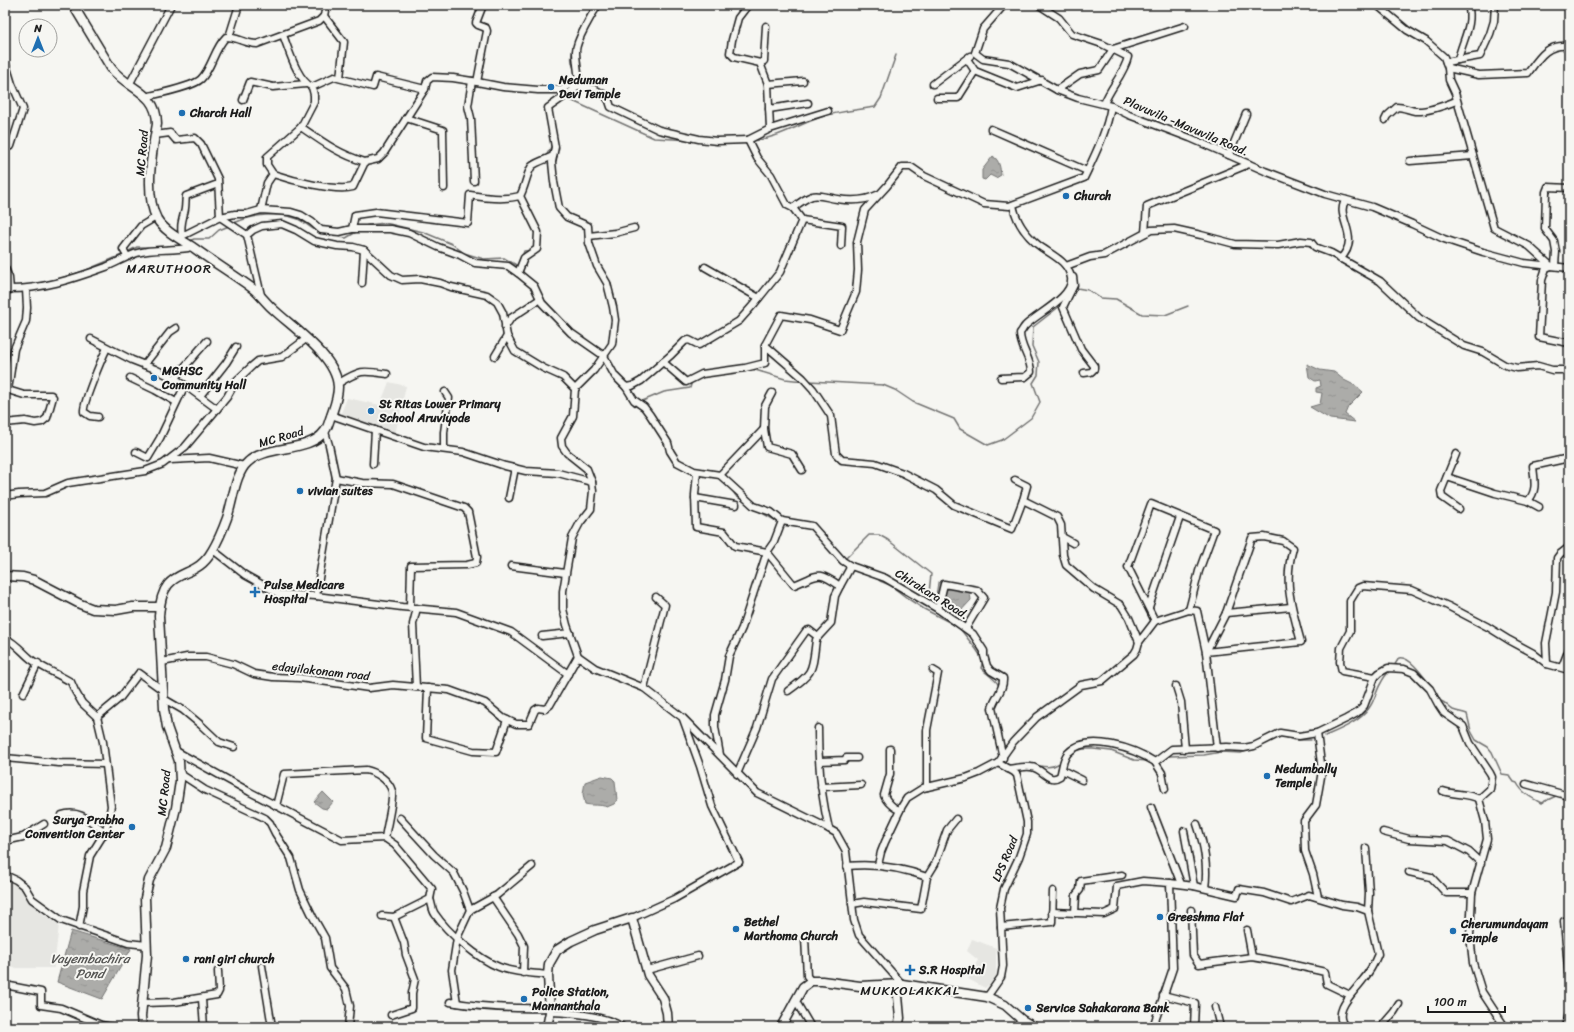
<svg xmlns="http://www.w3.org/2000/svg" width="1574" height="1032" viewBox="0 0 1574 1032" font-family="Sriracha,sans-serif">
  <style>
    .built { fill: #e6e6e2 }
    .water { fill: url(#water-ripples); stroke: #727271 }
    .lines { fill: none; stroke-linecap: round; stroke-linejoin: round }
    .stream { stroke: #727271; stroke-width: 1.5 }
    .minor-casing { stroke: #1c1c1c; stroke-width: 9 }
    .major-casing { stroke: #1c1c1c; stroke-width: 11 }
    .minor { stroke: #f6f6f2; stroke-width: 6 }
    .major { stroke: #f6f6f2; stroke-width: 8 }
    .poi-dot { fill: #1f6fb2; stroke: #f6f6f2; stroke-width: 1.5 }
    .labels { text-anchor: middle; stroke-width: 4; stroke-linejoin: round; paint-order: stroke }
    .poi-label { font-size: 12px; font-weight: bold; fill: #1c1c1c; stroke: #f6f6f2; text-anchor: start }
    .street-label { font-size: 12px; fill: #1c1c1c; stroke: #f6f6f2 }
    .neighbourhood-label { font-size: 13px; letter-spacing: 1px; fill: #1c1c1c; stroke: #f6f6f2 }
    .water-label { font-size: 13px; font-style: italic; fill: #565654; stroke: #f6f6f2 }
  </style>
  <defs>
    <pattern id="water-ripples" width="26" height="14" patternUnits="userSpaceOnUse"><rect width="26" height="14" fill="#acaca9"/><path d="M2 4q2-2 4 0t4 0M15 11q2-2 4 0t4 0" fill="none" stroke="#939391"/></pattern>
  </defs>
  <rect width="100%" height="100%" fill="#f6f6f2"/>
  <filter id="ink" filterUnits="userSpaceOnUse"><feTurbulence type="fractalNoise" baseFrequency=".025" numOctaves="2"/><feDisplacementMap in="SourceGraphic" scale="8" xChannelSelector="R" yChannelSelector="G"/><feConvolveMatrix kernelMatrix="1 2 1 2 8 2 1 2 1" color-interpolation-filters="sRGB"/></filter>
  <g filter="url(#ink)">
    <g class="built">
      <polygon points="389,382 406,386 395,435 340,416 347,398 380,405"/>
      <polygon points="5,879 23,890 43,914 59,925 54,968 17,968 5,966"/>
      <polygon points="972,939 996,948 996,975 991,983 985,988 968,979 978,960 967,951"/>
    </g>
    <g class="water">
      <path d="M 993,156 C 1000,161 1000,168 1001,175 L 996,178 L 990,175 L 985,180 L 982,179 L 982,170 Z"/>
      <polygon points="1307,364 1320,370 1334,372 1344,380 1356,386 1363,392 1348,407 1345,414 1355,422 1330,419 1310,407 1320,404 1322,393 1316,392 1316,388 1321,386 1320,380 1315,381 1309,377"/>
      <polygon points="938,582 970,592 971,600 956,616 935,602"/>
      <path d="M 602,776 L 612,778 L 615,781 L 617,800 L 614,804 L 607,807 C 600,804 593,806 585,804 L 583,794 L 585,782 Z"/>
      <polygon points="323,792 333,802 327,809 322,808 314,802"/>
      <polygon points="71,931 131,949 102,999 57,982"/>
    </g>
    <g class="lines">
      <g class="stream">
        <polyline points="582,26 586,17 591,11"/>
        <path d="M 574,47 C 570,57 571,63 576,73"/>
        <polyline points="566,98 654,138 692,140"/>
        <path d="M 751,141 C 777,139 797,125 821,117 C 838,111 858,110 875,107 L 881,98 L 896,55"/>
        <polyline points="546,156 551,147 551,139"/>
        <path d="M 234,223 C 252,215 278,211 298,219 C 305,222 311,229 319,232"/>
        <polyline points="364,227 367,225 385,223 423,232 452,244 464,253 484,259 504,258 518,266"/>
        <polyline points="322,233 331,236 346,238 358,231"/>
        <polyline points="189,241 194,239 209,239 219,230 229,226"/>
        <polyline points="127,252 137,247 160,247"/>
        <polyline points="522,257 524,251 532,250"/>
        <polyline points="521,271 527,277"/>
        <polyline points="58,279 84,271 124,254"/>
        <polyline points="1074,291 1077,288 1088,290 1100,298 1116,299 1142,314 1165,315 1188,306"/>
        <polyline points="543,299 557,314"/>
        <polyline points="575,339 588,349"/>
        <polyline points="752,369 785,379 803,381"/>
        <polyline points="809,381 883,385 895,390 913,402 954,419 960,429 988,445 1002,440 1031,418 1040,402 1033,383 1038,375 1039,362 1032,346 1033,327 1060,306"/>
        <polyline points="632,402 634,405 643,410"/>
        <polyline points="640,402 664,392 690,388 692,381"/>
        <polyline points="732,490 736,496 749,505"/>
        <polyline points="755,509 780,523"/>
        <polyline points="783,525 793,526"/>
        <polyline points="844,560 869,535 879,535 888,540 931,574 929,593 937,597"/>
        <polyline points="856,571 864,574"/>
        <polyline points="877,578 880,581 890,585 907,598 924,609 953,624 961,630 976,649 982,658"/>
        <path d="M 983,661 L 981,668 C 985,673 1000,682 999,687 C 997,693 992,696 990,704"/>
        <path d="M 1394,666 L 1399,658 C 1410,656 1424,677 1430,685"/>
        <path d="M 1439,700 C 1447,703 1448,707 1453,710 C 1458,712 1462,712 1467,714 L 1471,731 L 1476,740 L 1488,747 L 1492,752 L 1502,774 L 1509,775 L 1514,782 L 1517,783 C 1522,793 1532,798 1541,803 L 1558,795"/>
        <polyline points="990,710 999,755"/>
        <path d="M 1325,736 C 1339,730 1361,721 1369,708 C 1375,700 1376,691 1381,683 C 1383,678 1387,674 1390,670"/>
        <polyline points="1285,737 1294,740 1311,740"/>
        <polyline points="1168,756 1204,755 1221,752 1241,753 1251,749"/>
        <polyline points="1067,759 1076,751 1083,749 1093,749 1111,751 1134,760 1148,761"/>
        <path d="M 1022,764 C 1037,762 1045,772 1060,763"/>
      </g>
      <g class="minor-casing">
        <g id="minor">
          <polyline points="748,5 738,18 732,40 730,53 734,57 760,63 768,84 770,129 748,140 757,158 771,175 787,205 793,208 802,220"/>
          <polyline points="1004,5 983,29 975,53 983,59 1009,63 1057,90 1078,98 1111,106 1129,115 1190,138 1265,171 1325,194 1372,207 1412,224 1444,239 1483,252 1524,263 1569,268"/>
          <path d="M 1039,5 L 1059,18 L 1072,34 L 1102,44 L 1128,57 C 1124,74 1110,88 1104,104"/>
          <polyline points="1377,5 1407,30 1426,41 1444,57 1448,68 1449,80 1455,93 1494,228 1529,246 1551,266 1546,268 1542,280 1539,337 1569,343"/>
          <polyline points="324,16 344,42 340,78"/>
          <polyline points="229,37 239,5"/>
          <polyline points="967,59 975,71 1017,88 1042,80"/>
          <path d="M 1458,60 C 1462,41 1474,24 1468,5"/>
          <polyline points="5,61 12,84 23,109 11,146 5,148"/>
          <polyline points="1446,62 1480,56 1490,34 1494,21 1495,5"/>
          <polyline points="760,63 764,61 766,26"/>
          <path d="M 1448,68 L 1479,75 L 1528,73 C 1540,56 1547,44 1569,46"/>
          <polyline points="477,82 487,31 486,28 478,25 476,23 483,5"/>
          <polyline points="768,84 803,81"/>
          <polyline points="933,84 970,56"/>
          <polyline points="129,85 171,5"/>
          <polyline points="312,87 334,77 373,87 376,77 425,89"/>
          <polyline points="1057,90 1080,74 1099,70 1113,49 1185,26"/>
          <path d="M 145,97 C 157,94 193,87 201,79 C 212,68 214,49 226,37 C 237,37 246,44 257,44 L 319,21 L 324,16 L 326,5"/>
          <polyline points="937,98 958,98 975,71"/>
          <polyline points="243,100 250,82 273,87 306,84"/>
          <polyline points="769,109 808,103"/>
          <polyline points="406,118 443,130 444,188"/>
          <path d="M 1385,120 L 1387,116 L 1397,107 C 1403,107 1409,110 1415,111 C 1426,112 1446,105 1456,101"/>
          <path d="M 301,127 C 324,143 339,154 365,162"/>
          <polyline points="770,129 828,111"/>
          <polyline points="991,129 1087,171"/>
          <polyline points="155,135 170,133 176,140 195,138 201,144 218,179 220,217"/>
          <polyline points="1229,155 1246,114"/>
          <polyline points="1410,161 1473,156"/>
          <path d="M 273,174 C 291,180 335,192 353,187 L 365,162 L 378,159 L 384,153 L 425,89 L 427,81 L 432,77 L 453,78 L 472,81"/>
          <polyline points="474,181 471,118 468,106 472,81 503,87 538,90 561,90 570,85 579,86 594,89 605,95 609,101 611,107 659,130 699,139 717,141 748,140"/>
          <path d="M 793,208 C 799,203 804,199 812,196 C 820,194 828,198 837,199 C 850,201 865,201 877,195"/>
          <path d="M 261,210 L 267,183 L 273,174 L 267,165 L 267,157 L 301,127 L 314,102 L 314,95 L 312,87 C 297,80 289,50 283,35"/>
          <polyline points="220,217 247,235"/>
          <polyline points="352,229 390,229 409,233 438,247 460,255 475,263 508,266 518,273 534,286 542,303 571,333 604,356 615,376 626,387 632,386 641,381 671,355 685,341 689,340 699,345 739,321 755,303 780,272 802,220 842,226 841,246"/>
          <polyline points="1145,233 1147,206 1249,164"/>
          <path d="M 182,235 C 180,227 182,221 184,213 C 186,208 185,201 186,196 L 218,184"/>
          <polyline points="589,236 615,233 634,228"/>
          <path d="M 178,238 L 220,217 L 235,214 L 247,214 L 261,210 L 291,212 L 301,215 L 312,222 L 321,230 L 339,232 L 352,229 L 355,215 L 376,212 L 468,223 L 470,195 C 486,198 504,200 520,196 C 525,188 527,172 532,166 C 537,162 547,159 553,156"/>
          <polyline points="127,256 123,249 141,226 156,217"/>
          <path d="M 1340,259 C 1363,237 1333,216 1346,200"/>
          <polyline points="1555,265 1556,252 1554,241 1545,229 1546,192 1548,187 1569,188"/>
          <polyline points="1066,266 1090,257 1104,255 1151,230 1174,229 1201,235 1235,244 1278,245 1301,241 1311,242 1315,247 1331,253 1380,281 1419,318 1464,346 1483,352 1505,365 1517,368 1538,366 1552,370 1569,370"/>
          <polyline points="705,267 759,298"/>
          <polyline points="5,268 9,278 10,290"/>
          <polyline points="518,273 524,258 537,249 538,232 520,196"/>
          <polyline points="1073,277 1074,285 1063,307 1081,349 1094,366 1094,369 1091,372 1084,373"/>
          <polyline points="362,283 364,250"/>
          <path d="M 5,289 C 40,290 73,279 106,267 C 116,263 126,257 137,253 C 153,248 171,251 188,248"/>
          <polyline points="261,295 247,235 253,230 262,226 282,224 296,230 314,241 337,246 353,247 364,250 391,275 402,280 420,279 440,283 451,287 487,295 497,302 503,313 507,336 515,351 543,368 563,377 575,389 573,416 561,438 562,446 567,453 587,469 592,482 593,491 591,509 580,523 572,538 563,591 563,609 567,625 578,656 595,668 644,688 683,718 757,793 820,824 836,833 846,851 854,920 859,935 902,984"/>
          <polyline points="505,327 511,318 540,299"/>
          <polyline points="91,339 132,360 155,369 179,381 217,409"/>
          <polyline points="495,356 507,336"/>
          <polyline points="663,362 686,382 702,374 745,368 765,363 765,345"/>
          <polyline points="144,365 170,332 176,328"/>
          <polyline points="130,378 155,390 176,402"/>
          <path d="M 1001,378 L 1025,377 L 1031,372 C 1031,358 1020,348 1020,333 C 1022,331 1023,328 1025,326 C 1036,314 1074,297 1071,278 C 1068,260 1049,254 1037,244 C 1024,233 1016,221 1013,205"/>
          <polyline points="174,379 207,341"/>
          <path d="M 337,384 C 361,370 360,370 387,374"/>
          <path d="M 626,387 L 634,400 L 644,407 L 650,415 L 668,443 L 670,451 L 677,462 L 694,471 L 720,475 L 754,506 L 771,512 L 782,521 L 812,526 L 843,561 L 851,566 L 885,578 L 938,609 L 973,634 L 984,651 L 984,656 L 987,666 L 991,671 L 1003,678 C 1004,690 995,697 992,708 L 1003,758"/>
          <path d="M 575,389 L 594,370 L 612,344 L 615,320 L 613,307 L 607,283 L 597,266 L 589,243 L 588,226 L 567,217 L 559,208 L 554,182 L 552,162 L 555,147 L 548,108 L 579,86 C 579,74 576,63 576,51 C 576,41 592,14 598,5"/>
          <polyline points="772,393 765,406 764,429 767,447 792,454 802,470"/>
          <polyline points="200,396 226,363 236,347"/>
          <polyline points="331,415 424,447 463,452 505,466 526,471 558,473 592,482"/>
          <path d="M 98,417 L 90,416 L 84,412 C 82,405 102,358 107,348"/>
          <polyline points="5,423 25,421 35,423 42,422 47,418 53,397 51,395 24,395 8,390 14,349 26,321 27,308 26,289"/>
          <polyline points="444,448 444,432 449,398 445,392"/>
          <polyline points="136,452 148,458 160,438 185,385"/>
          <polyline points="1456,454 1441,491 1442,497 1459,509"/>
          <polyline points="170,460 209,458 244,466"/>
          <polyline points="373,464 375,430"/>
          <path d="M 697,472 L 695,495 L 696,527 L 724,532 L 735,546 L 767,552 L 794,585 C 819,575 817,570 840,586 L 851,566"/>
          <polyline points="720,475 764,429"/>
          <path d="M 1447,477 L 1495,493 L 1528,501 C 1538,490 1534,479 1533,466 L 1569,458"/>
          <polyline points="336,478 362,483 393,484 464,508 468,512 477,557 476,563 467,565 411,566 410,607"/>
          <polyline points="1015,480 1027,486 1023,500 1057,517 1061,525 1063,555 1066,565 1094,589 1121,605 1129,618 1139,642"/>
          <polyline points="5,496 19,494 45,493 68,483 145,471 163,464 185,447 227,397 236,381 252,366 258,361 282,357 306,339"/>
          <polyline points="509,498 515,468"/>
          <polyline points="695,498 736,505"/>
          <path d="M 1023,500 L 1012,529 L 954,505 L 936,490 L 903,473 L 875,463 L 842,460 L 836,454 L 831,416 L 813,389 L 803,378 L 765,345 L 781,315 L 810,320 L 840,330 L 856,292 L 858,270 L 857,242 L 865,210 L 887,186 L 902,167 L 911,167 L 924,176 L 984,204 L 1009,206 L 1084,178 C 1095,155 1107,131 1111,106"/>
          <polyline points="1528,501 1539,507"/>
          <polyline points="1062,537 1073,543"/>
          <path d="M 1264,537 L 1283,541 L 1293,548 C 1283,583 1292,608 1301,642 L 1206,652 L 1226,613 L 1252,538 Z"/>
          <polyline points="213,550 245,575 279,594 316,596 402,607 456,612 511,632 568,674"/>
          <polyline points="511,566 565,573"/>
          <polyline points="316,596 336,478 329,445 325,432"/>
          <polyline points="1149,607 1180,517"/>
          <polyline points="938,609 944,584 977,590 984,598 966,628"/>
          <polyline points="1226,613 1291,607"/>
          <polyline points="1155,621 1128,567 1151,504 1214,530 1199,571 1189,610"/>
          <polyline points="542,636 570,633"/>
          <path d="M 5,638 C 16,643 23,653 32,660 C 44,669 58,674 71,682 L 75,691 L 82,703 L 97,717 L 103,742 L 111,806 L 108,822 L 105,832 L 90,856 L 83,891 L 83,906 L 79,927"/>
          <polyline points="162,662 187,657 206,657 233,664 254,674 273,677 300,678 369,688 393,685 449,690 485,703 503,718 516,724 529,724 535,710 538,708 545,709 550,705 578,656"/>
          <polyline points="1547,664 1546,643 1556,592 1557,558 1560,554 1569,547"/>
          <polyline points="1562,667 1569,649"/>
          <polyline points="1375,677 1379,673 1388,668 1404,669 1414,673 1430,689 1438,704 1444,713 1463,726 1470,743 1490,773 1492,777 1490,789 1479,799"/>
          <polyline points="1176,686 1181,702 1185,749"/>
          <polyline points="416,687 413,624 417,608"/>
          <polyline points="428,688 426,738 473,751 496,752 507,720"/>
          <polyline points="644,688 665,605 656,597"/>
          <path d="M 788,691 C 815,672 812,670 816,640 L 818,637"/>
          <polyline points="23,694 38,663"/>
          <polyline points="164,699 183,710 201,725 219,742 234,747"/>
          <polyline points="97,717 120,698 139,673 164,691"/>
          <path d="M 818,728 C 818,763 821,796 829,829"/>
          <polyline points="1317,733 1322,771 1316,805 1304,821 1305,851 1313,874 1318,897"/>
          <path d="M 890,749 L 890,774 L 884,795 C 886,801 894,809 900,810"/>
          <polyline points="176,751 250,792 342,840 385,838 395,845 432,889 430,899 394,917 382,916"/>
          <polyline points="720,755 715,727 715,715 725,680 729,656 742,628 767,552 774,542 782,521"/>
          <polyline points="5,758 59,763 105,764"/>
          <polyline points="820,761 845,760 846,758 857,758"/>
          <polyline points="1155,762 1162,773 1165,789"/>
          <polyline points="998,763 1014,772 1017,775 1027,822 1027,834 1019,857 1004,889 1000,908 1001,927"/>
          <path d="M 1008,769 C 1015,768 1025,766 1031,767 C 1043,768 1048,784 1060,776 C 1063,768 1062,760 1068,753 C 1088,732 1135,749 1155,762 L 1172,749 L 1227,747 L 1244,748 L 1254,746 L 1280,733 L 1299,736 L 1317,733 L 1346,719 L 1357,713 L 1364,706 L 1375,677 L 1342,671 L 1340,662 L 1341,648 L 1350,631 L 1350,601 L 1358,588 L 1363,586 L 1412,590 L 1448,606 L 1488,627 L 1509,640 L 1533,653 L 1547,664 L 1569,670"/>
          <polyline points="1062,770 1082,780"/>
          <polyline points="179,773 205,790 265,818 270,823 275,833 291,858 300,890 313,917 325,938 330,968 346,989 350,1006 348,1027"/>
          <polyline points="737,774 757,728 772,679 806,631 809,630 818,637 831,623 835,596 840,586"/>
          <polyline points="1526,784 1569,796"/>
          <polyline points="821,787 861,785"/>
          <polyline points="927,787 927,730 938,673 933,670"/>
          <path d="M 1443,791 C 1454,795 1469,793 1479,799 L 1485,821 L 1487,839 L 1472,893 L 1470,936 L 1473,963 L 1482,992 L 1505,1027"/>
          <path d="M 276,806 L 284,774 L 366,770 C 376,772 389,780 392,791 C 394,798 386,829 385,838"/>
          <polyline points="1151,807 1181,884"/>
          <path d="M 62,815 C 80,809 91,822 105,832"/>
          <polyline points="400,818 434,855 454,873 463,891 470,910"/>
          <path d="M 1197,824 C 1204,844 1208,867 1205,888"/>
          <polyline points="1184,831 1194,886"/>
          <polyline points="1383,832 1409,839 1448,841 1469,852 1481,863"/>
          <polyline points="5,841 23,837 44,824"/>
          <polyline points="1366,848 1369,893 1368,911"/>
          <polyline points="878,865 881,852 885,842 902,806 907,798 923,788 966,778 979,773 998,763 1013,742 1037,717 1081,685 1102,681 1134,654 1137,649 1139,642 1155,621 1189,610 1197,611 1206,652 1217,748"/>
          <path d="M 847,866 C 876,863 900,867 927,877 L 935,864 L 947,830 L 956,819"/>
          <polyline points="1409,872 1431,877 1446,893 1472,893"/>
          <polyline points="5,875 16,880 25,887 32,899 61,920 128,943 147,945"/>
          <path d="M 1170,883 L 1194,886 L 1237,896 L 1239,889 L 1264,893 L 1291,902 L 1309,895 L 1342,905 L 1357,907 L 1368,911 L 1378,954 C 1374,964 1369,973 1362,981 C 1354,992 1330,1013 1346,1027"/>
          <polyline points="493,897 518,934 524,946 523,973"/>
          <path d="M 430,899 C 432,904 432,910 435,914 C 447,932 478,959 499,967 C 514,973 532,973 548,975"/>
          <polyline points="852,904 864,902 921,909 927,877"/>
          <polyline points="1191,910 1193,955 1199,964 1252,957 1281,962 1325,972 1327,984 1350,995"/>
          <polyline points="1052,912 1104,914 1115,909 1117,886 1143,881 1170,883 1173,968 1153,1027"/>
          <polyline points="1075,913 1076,895 1080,890 1081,881 1122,875"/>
          <polyline points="632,918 674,899 739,862 712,806 700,766 683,719"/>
          <polyline points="1564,921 1569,980"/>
          <polyline points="1247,930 1252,957"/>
          <polyline points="805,938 807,976 811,981"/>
          <polyline points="262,966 272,1027"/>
          <polyline points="647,970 698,956"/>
          <polyline points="5,985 41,992 41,1005 61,1008 101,1025 112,1027"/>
          <polyline points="1163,995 1195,1003 1194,1027"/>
          <polyline points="987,997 1001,977 1003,966 1001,927 1052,922 1053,891"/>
          <polyline points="202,999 204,1027"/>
          <polyline points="795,1000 811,1027"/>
          <path d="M 450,1002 C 485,1008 515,1009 550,1008"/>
          <polyline points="143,1003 174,1002 217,995 219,991 218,971"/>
          <polyline points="457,1003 452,970 457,938 470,910 497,895 532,866"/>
          <polyline points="1215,1007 1220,1027"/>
          <path d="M 550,1012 C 573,1013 603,1015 623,1027"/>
          <polyline points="391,1015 412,1008 412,993 415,979 406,955 404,943 394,917"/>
          <polyline points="1381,1027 1394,1012 1399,1004"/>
          <polyline points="1566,1027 1569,1013"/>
        </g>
      </g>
      <g class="major-casing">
        <g id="major">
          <path d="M 73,5 L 111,68 C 128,90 157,91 157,124 C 152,150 144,195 157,219 C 165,232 182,240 194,248 C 213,262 233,274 252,288 C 260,294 265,302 273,309 C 293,328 337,357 338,387 C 338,398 334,407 331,416 C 329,421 328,428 324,432 C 310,452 266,445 248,462 C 235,473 233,501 227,518 C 223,529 218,541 212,551 C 194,584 162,562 159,616 L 164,709 L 167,727 L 179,761 L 180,781 L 176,808 L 166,848 L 149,880 L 145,898 L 147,955 L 141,1016 L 142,1027"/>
          <polyline points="5,576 23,577 34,580 80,604 93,609 116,610 133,607 160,607"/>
          <polyline points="547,1027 550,1012 548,975 549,964 557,950 571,941 595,930 632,918 648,975 663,998 667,1013 668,1027"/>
          <polyline points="781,1027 803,987 811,981 822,981 860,986 902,984 987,997 1005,1005 1022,1020 1034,1027"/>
          <polyline points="898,1027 900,1018 898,996 902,984"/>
        </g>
      </g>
      <use href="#minor" class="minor"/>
      <use href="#major" class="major"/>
    </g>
  </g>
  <g class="poi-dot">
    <circle cx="551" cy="87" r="4"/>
    <circle cx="182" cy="113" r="4"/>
    <circle cx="1066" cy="196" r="4"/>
    <circle cx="154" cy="378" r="4"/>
    <circle cx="371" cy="411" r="4"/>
    <circle cx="300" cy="491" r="4"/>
    <path d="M253 586h4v4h4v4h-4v4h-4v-4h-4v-4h4z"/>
    <circle cx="1267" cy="776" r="4"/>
    <circle cx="132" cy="827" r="4"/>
    <circle cx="1160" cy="917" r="4"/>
    <circle cx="736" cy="929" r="4"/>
    <circle cx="1453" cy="931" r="4"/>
    <circle cx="186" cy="959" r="4"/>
    <path d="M908 964h4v4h4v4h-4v4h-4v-4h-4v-4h4z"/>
    <circle cx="524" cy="999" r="4"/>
    <circle cx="1028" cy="1008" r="4"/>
  </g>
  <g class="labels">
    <g class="poi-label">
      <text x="559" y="84">Neduman<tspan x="559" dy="14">Devi Temple</tspan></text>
      <text x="190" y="117">Charch Hall</text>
      <text x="1074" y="200">Church</text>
      <text x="162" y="375">MGHSC<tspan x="162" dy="14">Community Hall</tspan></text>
      <text x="379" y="408">St Ritas Lower Primary<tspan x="379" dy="14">School Aruviyode</tspan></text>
      <text x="308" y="495">vivian suites</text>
      <text x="264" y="589">Pulse Medicare<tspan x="264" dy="14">Hospital</tspan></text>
      <text x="1275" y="773">Nedumbally<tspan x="1275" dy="14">Temple</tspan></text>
      <text x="124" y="824" text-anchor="end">Surya Prabha<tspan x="124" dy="14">Convention Center</tspan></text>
      <text x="1168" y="921">Greeshma Flat</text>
      <text x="744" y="926">Bethel<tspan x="744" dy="14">Marthoma Church</tspan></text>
      <text x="1461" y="928">Cherumundayam<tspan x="1461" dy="14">Temple</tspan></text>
      <text x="194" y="963">rani giri church</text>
      <text x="919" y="974">S.R Hospital</text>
      <text x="532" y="996">Police Station,<tspan x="532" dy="14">Mannanthala</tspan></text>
      <text x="1036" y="1012">Service Sahakarana Bank</text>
    </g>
    <g class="street-label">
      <text transform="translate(1186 126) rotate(23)" y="4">Plavuvila -Mavuvila Road.</text>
      <text transform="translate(142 153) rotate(-85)" y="4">MC Road</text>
      <text transform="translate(281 437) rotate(-16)" y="4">MC Road</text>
      <text transform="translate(932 594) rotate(32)" y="4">Chirakara Road.</text>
      <text transform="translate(321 671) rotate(6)" y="4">edayilakonam road</text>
      <text transform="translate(164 793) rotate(-84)" y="4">MC Road</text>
      <text transform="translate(1005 859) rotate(-67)" y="4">LPS Road</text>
    </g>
    <g class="neighbourhood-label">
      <text x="169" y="273">MARUTHOOR</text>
      <text x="910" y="995">MUKKOLAKKAL</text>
    </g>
    <g class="water-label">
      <text x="90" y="963">Vayembachira<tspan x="90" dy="15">Pond</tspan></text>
    </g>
  </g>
  <rect width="1574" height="1032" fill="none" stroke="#f6f6f2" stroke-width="20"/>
  <rect x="10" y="10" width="1554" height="1012" fill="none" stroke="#1c1c1c" stroke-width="1.5" filter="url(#ink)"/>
  <g transform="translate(38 38)"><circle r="19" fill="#f6f6f2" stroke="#9f9f9c"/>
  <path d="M0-3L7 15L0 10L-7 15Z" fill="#1f6fb2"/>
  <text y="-6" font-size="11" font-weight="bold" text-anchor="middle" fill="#1c1c1c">N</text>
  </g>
  <path d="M1428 1006v6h77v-6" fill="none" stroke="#1c1c1c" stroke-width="2"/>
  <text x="1434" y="1006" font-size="12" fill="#1c1c1c" stroke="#f6f6f2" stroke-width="3" paint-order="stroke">100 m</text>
</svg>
